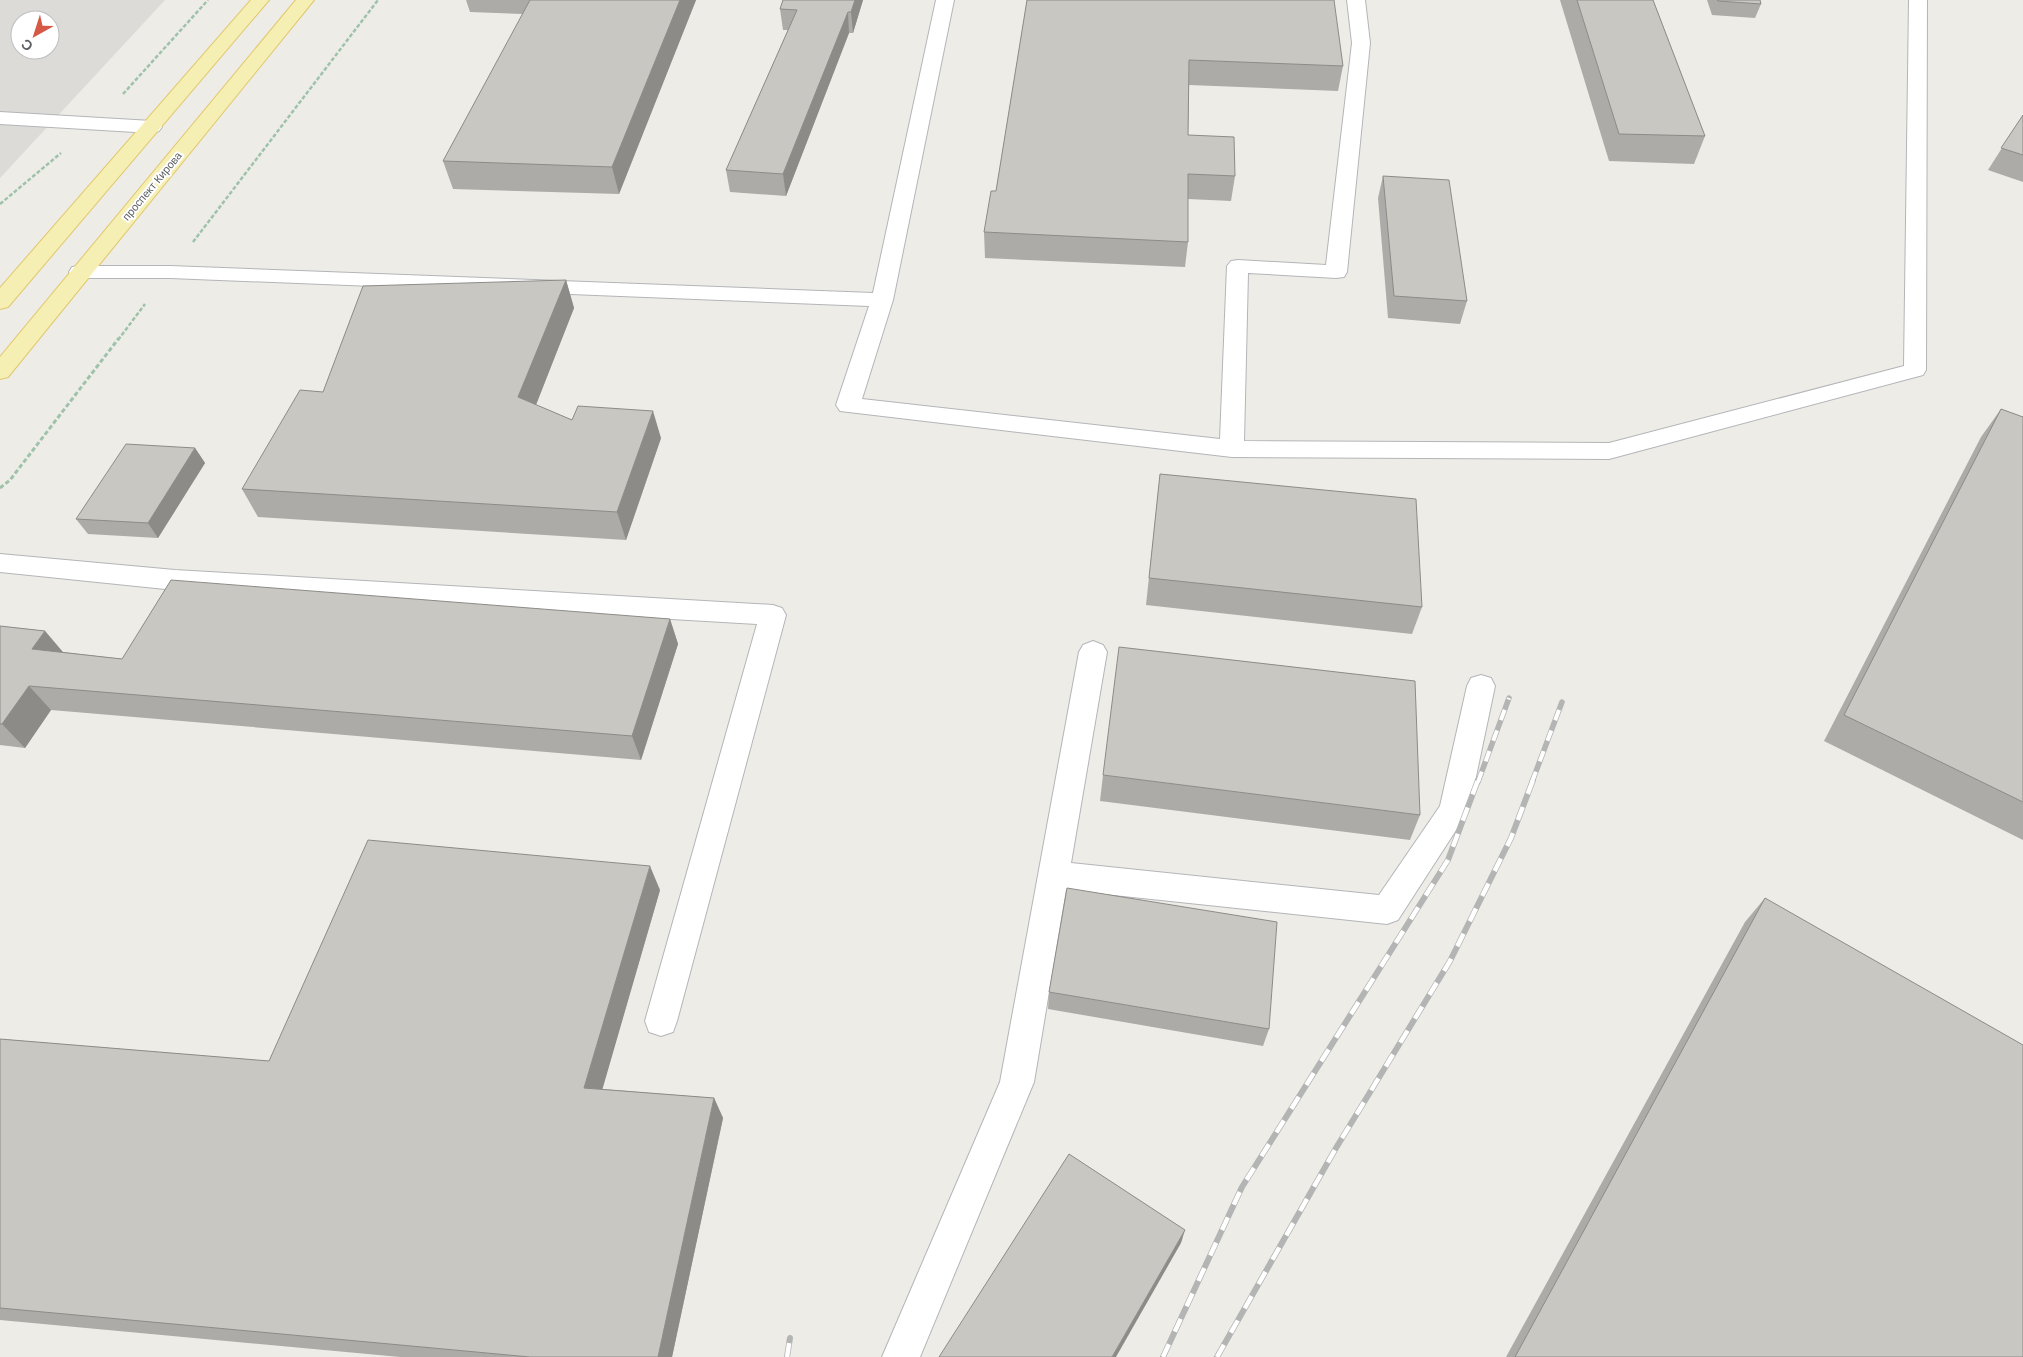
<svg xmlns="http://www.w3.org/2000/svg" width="2023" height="1357" viewBox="0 0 2023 1357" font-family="Arial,sans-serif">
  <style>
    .industrial { fill: #dddbd8; fill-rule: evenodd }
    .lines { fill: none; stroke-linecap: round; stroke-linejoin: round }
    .minor-casing { stroke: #b3b5b9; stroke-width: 2 }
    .major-casing { stroke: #e1c76c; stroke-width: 2 }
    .path-far1 { stroke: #9fc2ab; stroke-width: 2.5; stroke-dasharray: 4 2; stroke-linecap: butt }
    .path { stroke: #9fc2ab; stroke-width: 3; stroke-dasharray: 4.5 2.5; stroke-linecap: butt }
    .minor { fill: #fff; fill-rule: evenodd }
    .major { fill: #f5efb3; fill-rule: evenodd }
    .rail-far1-casing { stroke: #b3b4b4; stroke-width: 5.5 }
    .rail-casing { stroke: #b3b4b4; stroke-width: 6 }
    .rail-far1 { stroke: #fff; stroke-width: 4; stroke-dasharray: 11; stroke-linecap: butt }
    .rail { stroke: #fff; stroke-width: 4.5; stroke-dasharray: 14; stroke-linecap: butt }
    .wall { fill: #adaba7 }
    .shaded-wall { fill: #8d8b88 }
    .building { fill: #c9c7c2; stroke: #8d8b88 }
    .labels { text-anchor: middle; stroke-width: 4; stroke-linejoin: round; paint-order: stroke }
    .far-street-label { font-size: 11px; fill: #5d6064; stroke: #fff }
  </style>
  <rect width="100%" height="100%" fill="#eeece6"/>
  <path class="industrial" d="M 0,0 L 165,0 L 0,178 ZM 20,20 L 50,20 L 50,50 L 20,50 Z"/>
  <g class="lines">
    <g class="minor-casing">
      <g id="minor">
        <polygon points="936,0 954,0 893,300 862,399 1220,439 1227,266 1231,261 1238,260 1326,265 1352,43 1347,0 1365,0 1370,43 1347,272 1344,277 1336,278 1248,273 1244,441 1609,443 1904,366 1909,0 1927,0 1926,370 1923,375 1609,459 1232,457 840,411 836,405 869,306 170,278 80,278 72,277 69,272 72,267 80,266 170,266 873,293"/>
        <polygon points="0,112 152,121 159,123 162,127 159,131 152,133 0,124"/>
        <polygon points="0,554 175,570 773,605 782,608 786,615 677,1021 673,1032 661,1036 649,1032 645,1021 757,624 175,590 0,572"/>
        <polygon points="1093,641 1103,645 1107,652 1071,863 1379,895 1440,806 1467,686 1471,678 1481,675 1491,678 1495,686 1469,810 1398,920 1387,924 1066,890 1034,1082 920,1357 882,1357 1000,1082 1079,652 1083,645"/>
      </g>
    </g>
    <g class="major-casing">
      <g id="major">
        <polygon points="251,0 269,0 8,307 0,309 0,288"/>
        <polygon points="296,0 314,0 8,377 0,379 0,357"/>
      </g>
    </g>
    <g class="path-far1">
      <polyline points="123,94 208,0"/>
      <polyline points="0,204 61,153"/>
      <polyline points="193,242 378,0"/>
      <polyline points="118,340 145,304"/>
    </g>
    <polyline class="path" points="0,488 10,480 119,338"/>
    <use href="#minor" class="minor"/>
    <use href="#major" class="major"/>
    <g class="rail-far1-casing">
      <g id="rail-far1">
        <polyline points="1478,782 1509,698"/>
        <polyline points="1532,782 1562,702"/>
      </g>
    </g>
    <g class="rail-casing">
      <g id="rail">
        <polyline points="787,1357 790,1338"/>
        <polyline points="1163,1357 1242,1187 1448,860 1478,780"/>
        <polyline points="1217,1357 1336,1148 1450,961 1511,838 1533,780"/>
      </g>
    </g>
    <use href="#rail-far1" class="rail-far1"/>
    <use href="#rail" class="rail"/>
  </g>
  <g class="wall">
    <polygon points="466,0 696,0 619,194 453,189 443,161 523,14 470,12"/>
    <polygon points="863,0 853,33 849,33 786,196 730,192 726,170 788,30 783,30 780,9"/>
    <polygon points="1027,0 1343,66 1338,91 1189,85 1188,135 1235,176 1231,201 1188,199 1188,242 1185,267 985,258 984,232 996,191"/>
    <polygon points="1560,0 1653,0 1705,136 1694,164 1609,161"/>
    <polygon points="1707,0 1760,0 1761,4 1755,18 1712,15"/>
    <polygon points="2023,115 2023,182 1988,170"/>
    <polygon points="1383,176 1467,301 1460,324 1388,318 1378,198"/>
    <polygon points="566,280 574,308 536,405 572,420 661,438 626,540 258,517 242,489 323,392"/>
    <polygon points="2001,409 2023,417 2023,840 1824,741 1981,437"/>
    <polygon points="195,448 205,463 158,538 88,534 76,519"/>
    <polygon points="1160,474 1422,607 1412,634 1146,605"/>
    <polygon points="670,619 678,644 641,760 51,710 25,748 0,745 0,626 45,631 63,652 122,659"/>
    <polygon points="1103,775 1420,815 1410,840 1100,801"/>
    <polygon points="660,890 602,1089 714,1098 723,1118 672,1357 400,1357 0,1320 0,1039 269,1061"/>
    <polygon points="1765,898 2023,1357 1506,1357 1745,922"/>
    <polygon points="1049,992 1269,1029 1263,1046 1048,1009"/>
  </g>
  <g class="shaded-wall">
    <polygon points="680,0 696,0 619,194 612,167"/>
    <polygon points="855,0 863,0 853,33 851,12"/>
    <polygon points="848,12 849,33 786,196 783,174"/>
    <polygon points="566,280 574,308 528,425 518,397"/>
    <polygon points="653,411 661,438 626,540 617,512"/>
    <polygon points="195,448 205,463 158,538 148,523"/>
    <polygon points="670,619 678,644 641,760 632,736"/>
    <polygon points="45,631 66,656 32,649"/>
    <polygon points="29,686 51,710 25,748 2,724"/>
    <polygon points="650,866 660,890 597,1108 584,1088"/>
    <polygon points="714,1098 723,1118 672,1357 658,1357"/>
    <polygon points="1185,1230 1181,1243 1116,1357 1112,1357"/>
  </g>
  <g class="building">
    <polygon points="530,0 680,0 612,167 443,161"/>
    <polygon points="783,0 855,0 851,12 848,12 783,174 726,170 797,10 780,9"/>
    <polygon points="1027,0 1334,0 1343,66 1189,60 1188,135 1234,137 1235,176 1188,174 1188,242 984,232 991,191 996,191"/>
    <polygon points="1577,0 1653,0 1705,136 1619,134"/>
    <polygon points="1717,0 1760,0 1761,4 1718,1"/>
    <polygon points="2023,115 2023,155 2001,148"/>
    <polygon points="1383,176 1449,180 1467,301 1394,296"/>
    <polygon points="566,280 518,397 572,420 578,406 653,411 617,512 242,489 300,390 323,392 363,286"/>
    <polygon points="2001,409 2023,417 2023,802 1844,715"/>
    <polygon points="126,444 195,448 148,523 76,519"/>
    <polygon points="1160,474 1416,499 1422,607 1149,578"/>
    <polygon points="171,580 670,619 632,736 29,686 2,724 0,724 0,626 45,631 32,649 122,659"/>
    <polygon points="1119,647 1415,681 1420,815 1103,775"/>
    <polygon points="368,840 650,866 584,1088 714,1098 658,1357 530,1357 0,1308 0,1039 269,1061"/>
    <polygon points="1067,888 1277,922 1269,1029 1049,992"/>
    <polygon points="1765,898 2023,1045 2023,1357 1515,1357"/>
    <polygon points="1069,1154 1185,1230 1112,1357 939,1357"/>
  </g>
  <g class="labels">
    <g class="far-street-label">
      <text transform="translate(152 186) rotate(-50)" y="4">проспект Кирова</text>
    </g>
  </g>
  <g transform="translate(35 35) rotate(219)"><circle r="24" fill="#ffffff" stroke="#bebfc1"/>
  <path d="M0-4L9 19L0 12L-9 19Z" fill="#d55945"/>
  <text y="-8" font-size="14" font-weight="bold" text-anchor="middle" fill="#5d6064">С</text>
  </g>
</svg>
